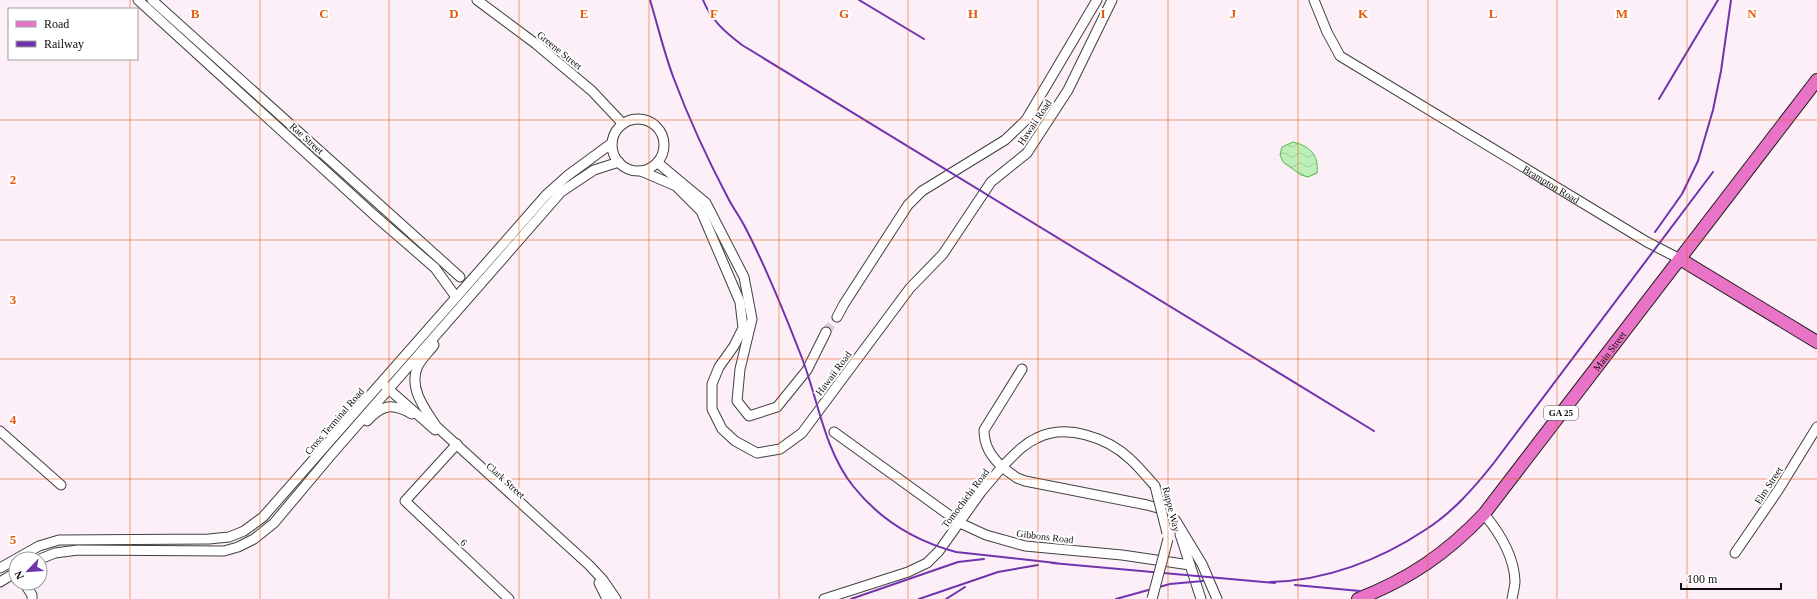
<svg xmlns="http://www.w3.org/2000/svg" width="1817" height="599" viewBox="0 0 1817 599" font-family="'Times New Roman',serif">
  <style>
    .water { fill: url(#water-waves); stroke: #50be48 }
    .lines { fill: none; stroke-linecap: round; stroke-linejoin: round }
    .minor-tunnel { stroke: #d9cdd5; stroke-width: 9; stroke-dasharray: 9 4.5; stroke-linecap: butt }
    .minor-casing { stroke: #404040; stroke-width: 11 }
    .major-casing { stroke: #1e1e1e; stroke-width: 14 }
    .minor { stroke: #fff; stroke-width: 9 }
    .major { stroke: #e973c7; stroke-width: 12 }
    .rail { stroke: #6f34ad; stroke-width: 2 }
    .minor-bridge-casing { stroke: #404040; stroke-width: 11; stroke-linecap: butt }
    .minor-bridge { stroke: #fff; stroke-width: 9 }
    .grid { fill: none; stroke: #e8590c; stroke-width: 1; stroke-opacity: 0.55 }
    .labels { text-anchor: middle; stroke-width: 4; stroke-linejoin: round; paint-order: stroke }
    .shield { fill: #fff; stroke: #565656; stroke-width: 1 }
    .shield-label { font-size: 9px; font-weight: bold; fill: #0d0d0d }
    .street-label { font-size: 10px; fill: #0d0d0d; stroke: #fff }
    .grid-label { font-size: 13px; text-anchor: middle; font-weight: bold; fill: #e8590c; stroke: #fff; stroke-width: 4; stroke-linejoin: round; paint-order: stroke }
  </style>
  <defs>
    <pattern id="water-waves" width="16" height="10" patternUnits="userSpaceOnUse"><rect width="16" height="10" fill="#beefb9"/><path d="M0 5q4-4 8 0t8 0" fill="none" stroke="#a2cc9e"/></pattern>
  </defs>
  <rect width="100%" height="100%" fill="#fdeff8"/>
  <path class="water" d="M 1293,142 C 1310,146 1319,155 1317,173 L 1308,177 L 1301,175 L 1283,162 L 1280,155 L 1282,147 Z"/>
  <g class="lines">
    <polyline class="minor-tunnel" points="826,332 837,317"/>
    <g class="minor-casing">
      <g id="minor">
        <polyline points="138,0 374,215 435,268 456,297"/>
        <polyline points="152,0 460,277"/>
        <polyline points="477,0 536,44 592,91 623,124"/>
        <path id="s1" d="M 1314,0 L 1327,32 L 1340,56 L 1647,242 L 1680,259"/>
        <circle cx="638" cy="145" r="26"/>
        <polyline points="658,163 706,203 744,277 752,319 740,369 737,401 749,416 777,407 807,370 826,332"/>
        <polyline points="641,171 676,186 701,211 740,302 743,328 734,346 719,367 712,384 712,409 722,429 735,441 757,453 780,449 802,433 910,288 943,254 991,182 1027,153 1068,90 1112,0"/>
        <polyline points="837,317 844,304 908,205 922,191 1005,140 1026,120 1097,0"/>
        <path d="M 434,345 C 429,352 420,360 417,368 C 409,389 425,409 436,426 L 589,565 L 603,580 L 616,599"/>
        <path d="M 1022,369 L 984,430 C 984,446 991,456 1002,467 C 1013,456 1023,444 1037,438 C 1066,423 1108,438 1130,459 C 1139,467 1147,477 1155,486"/>
        <polyline points="384,385 435,430"/>
        <path d="M 367,421 C 382,404 393,403 412,414"/>
        <polyline points="0,431 61,485"/>
        <polyline points="834,432 960,523 986,535 1025,546 1122,555 1190,565"/>
        <polyline points="457,444 405,501 509,599"/>
        <path d="M 1484,514 C 1499,532 1514,556 1515,581 C 1515,586 1513,593 1512,599"/>
        <polyline points="1180,534 1201,599"/>
        <polyline points="1735,553 1779,489 1817,427"/>
        <polyline points="40,559 55,553 78,550 224,551 238,547 254,539 274,523 331,455 561,192 594,170 619,162"/>
        <polyline points="0,568 39,546 59,540 209,539 229,537 244,531 263,517 547,194 567,176 612,143"/>
        <polyline points="0,582 16,572"/>
        <polyline points="599,583 607,599"/>
        <polyline points="26,586 32,595 32,599"/>
        <polyline points="824,599 908,572 927,563 939,551 981,492 1002,467 1017,478 1025,481 1147,505 1165,510 1176,521 1202,564 1217,599"/>
      </g>
    </g>
    <g class="major-casing">
      <g id="major">
        <polyline points="1680,259 1817,342"/>
        <path id="s2" d="M 1358,599 C 1409,579 1446,554 1484,514 L 1817,80"/>
      </g>
    </g>
    <use href="#minor" class="minor"/>
    <use href="#major" class="major"/>
    <g class="rail">
      <path d="M 650,0 C 658,26 664,53 674,79 C 689,119 708,160 728,198 C 733,208 740,217 745,227 C 765,265 784,312 800,353 C 818,397 823,448 853,486 C 880,520 915,541 956,552 L 1056,563"/>
      <path d="M 703,0 C 711,20 725,32 742,45 L 1374,431"/>
      <polyline points="859,0 924,39"/>
      <polyline points="1659,99 1718,0"/>
      <polyline points="1655,232 1682,194 1698,161 1713,110 1721,71 1731,0"/>
      <polyline points="1052,563 1275,583"/>
      <path d="M 1270,582 C 1325,581 1380,560 1425,530 C 1452,513 1473,489 1493,464 L 1713,172"/>
      <polyline points="1295,585 1360,591"/>
      <polyline points="851,599 958,562 984,559"/>
      <polyline points="919,599 998,572 1038,565"/>
      <polyline points="946,599 965,587"/>
      <polyline points="1116,599 1170,584 1203,581"/>
    </g>
    <g class="minor-bridge-casing">
      <g id="minor-bridge">
        <polyline points="1155,486 1167,533"/>
        <polyline points="1152,599 1168,539"/>
      </g>
    </g>
    <use href="#minor-bridge" class="minor-bridge"/>
  </g>
  <path class="grid" d="M 130,0 L 130,9M 260,0 L 260,599M 389,0 L 389,599M 519,0 L 519,599M 649,0 L 649,599M 779,0 L 779,599M 908,0 L 908,599M 1038,0 L 1038,599M 1168,0 L 1168,599M 1298,0 L 1298,599M 1428,0 L 1428,599M 1557,0 L 1557,599M 1687,0 L 1687,599M 130,59 L 130,599M 0,120 L 1817,120M 0,240 L 1817,240M 0,359 L 1817,359M 0,479 L 1817,479"/>
  <g class="labels">
    <rect class="shield" x="1544" y="406" width="34" height="14" rx="3"/>
    <g class="shield-label">
      <text x="1561" y="416">GA 25</text>
    </g>
    <g class="street-label">
      <text transform="translate(560 50) rotate(39)" y="4">Greene Street</text>
      <text transform="translate(1034 122) rotate(-56)" y="4">Hawaii Road</text>
      <text transform="translate(307 138) rotate(42)" y="4">Rae Street</text>
      <text dy="4" stroke="none"><textPath href="#s1" startOffset="309">Brampton Road</textPath></text>
      <text dy="4" stroke="none"><textPath href="#s2" startOffset="359">Main Street</textPath></text>
      <text transform="translate(833 373) rotate(-53)" y="4">Hawaii Road</text>
      <text transform="translate(334 421) rotate(-49)" y="4">Cross Terminal Road</text>
      <text transform="translate(506 480) rotate(42)" y="4">Clark Street</text>
      <text transform="translate(1768 485) rotate(-57)" y="4">Elm Street</text>
      <text transform="translate(965 498) rotate(-53)" y="4">Tomochichi Road</text>
      <text transform="translate(1172 509) rotate(76)" y="4">Rappe Way</text>
      <text transform="translate(1045 536) rotate(7)" y="4">Gibbons Road</text>
      <text transform="translate(464 542) rotate(43)" y="4">6</text>
    </g>
  </g>
  <g class="grid-label">
    <text x="195" y="18">B</text>
    <text x="324" y="18">C</text>
    <text x="454" y="18">D</text>
    <text x="584" y="18">E</text>
    <text x="714" y="18">F</text>
    <text x="844" y="18">G</text>
    <text x="973" y="18">H</text>
    <text x="1103" y="18">I</text>
    <text x="1233" y="18">J</text>
    <text x="1363" y="18">K</text>
    <text x="1493" y="18">L</text>
    <text x="1622" y="18">M</text>
    <text x="1752" y="18">N</text>
    <text x="13" y="184">2</text>
    <text x="13" y="304">3</text>
    <text x="13" y="424">4</text>
    <text x="13" y="544">5</text>
  </g>
  <rect x="8" y="8" width="130" height="52" fill="#ffffff" stroke="#9e9e9e"/>
  <rect x="16" y="21" width="20" height="6" fill="#e973c7" stroke="#9e9e9e"/>
  <text x="44" y="28" font-size="12" fill="#0d0d0d">Road</text>
  <rect x="16" y="41" width="20" height="6" fill="#6f34ad" stroke="#9e9e9e"/>
  <text x="44" y="48" font-size="12" fill="#0d0d0d">Railway</text>
  <g transform="translate(28 571) rotate(245)"><circle r="19" fill="#ffffff" stroke="#9e9e9e"/>
  <path d="M0-3L7 15L0 10L-7 15Z" fill="#6f34ad"/>
  <text y="-6" font-size="11" font-weight="bold" text-anchor="middle" fill="#0d0d0d">N</text>
  </g>
  <path d="M1681 583v6h100v-6" fill="none" stroke="#0d0d0d" stroke-width="2"/>
  <text x="1687" y="583" font-size="12" fill="#0d0d0d" stroke="#ffffff" stroke-width="3" paint-order="stroke">100 m</text>
</svg>
